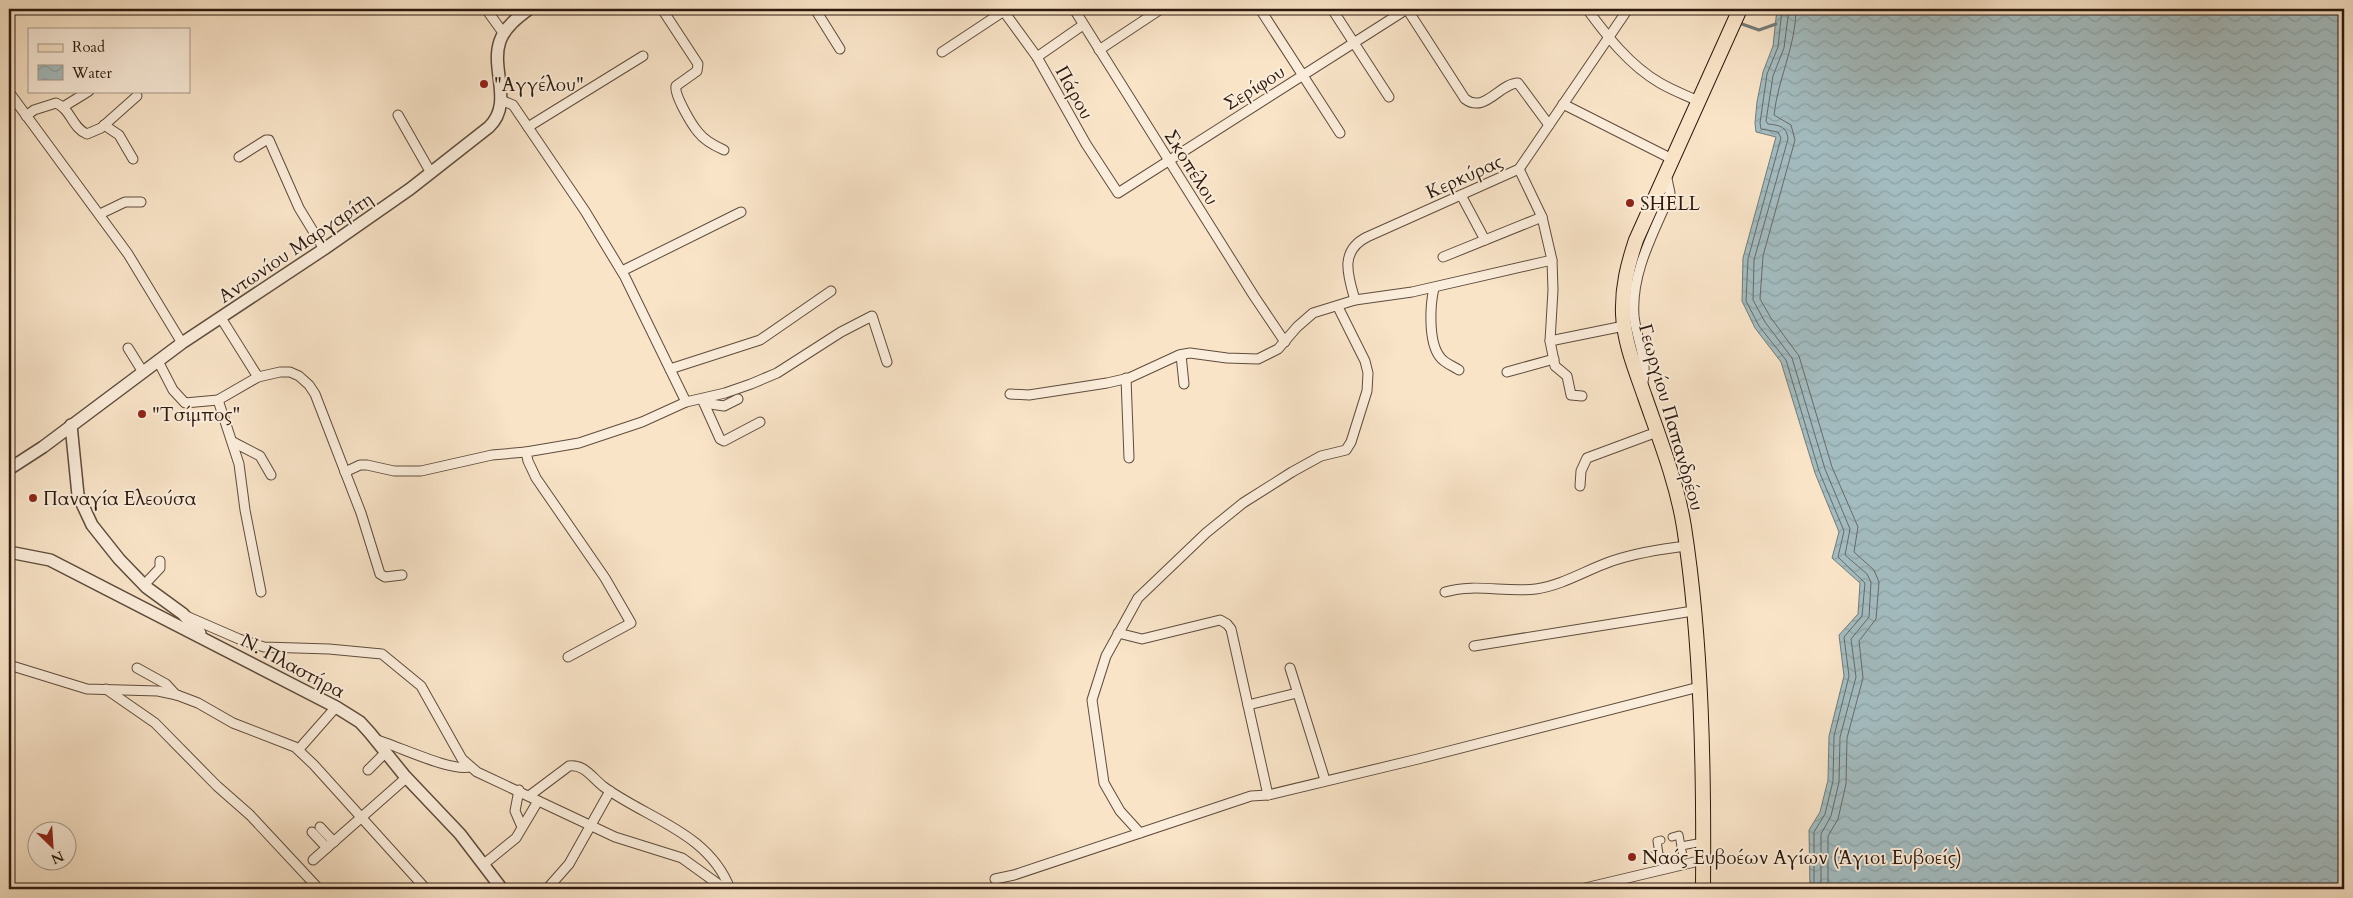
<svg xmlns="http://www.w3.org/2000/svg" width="2353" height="898" viewBox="0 0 2353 898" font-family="Cardo,serif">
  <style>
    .water { fill: url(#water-waves); stroke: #737b78 }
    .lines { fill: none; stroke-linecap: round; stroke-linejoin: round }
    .shore { stroke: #686a66; stroke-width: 1 }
    .stream { stroke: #737b78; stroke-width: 3 }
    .pedestrian-casing { stroke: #5f4c3c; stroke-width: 9 }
    .minor-casing { stroke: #5f4c3c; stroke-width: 11 }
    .tertiary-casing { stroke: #5f4c3c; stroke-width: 14 }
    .primary-casing { stroke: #2c190d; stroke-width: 16 }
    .pedestrian { stroke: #fbeddb; stroke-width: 7 }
    .minor { stroke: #fbeddb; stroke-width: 9 }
    .tertiary { stroke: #fbeddb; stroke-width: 11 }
    .primary { stroke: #f9e4c8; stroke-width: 14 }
    .poi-dot { fill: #8f2418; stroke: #fbeddb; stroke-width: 2 }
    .labels { text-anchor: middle; stroke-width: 4; stroke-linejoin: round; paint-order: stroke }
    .poi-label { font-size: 19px; fill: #2c190d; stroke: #fbeddb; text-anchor: start }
    .street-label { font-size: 19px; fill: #2c190d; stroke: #fbeddb }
  </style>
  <defs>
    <pattern id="water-waves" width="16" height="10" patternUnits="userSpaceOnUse" patternTransform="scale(1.25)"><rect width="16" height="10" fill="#a3bcc0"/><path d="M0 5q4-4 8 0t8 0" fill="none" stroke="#8ca1a4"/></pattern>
  </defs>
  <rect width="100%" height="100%" fill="#f9e4c8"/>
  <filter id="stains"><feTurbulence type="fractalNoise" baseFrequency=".004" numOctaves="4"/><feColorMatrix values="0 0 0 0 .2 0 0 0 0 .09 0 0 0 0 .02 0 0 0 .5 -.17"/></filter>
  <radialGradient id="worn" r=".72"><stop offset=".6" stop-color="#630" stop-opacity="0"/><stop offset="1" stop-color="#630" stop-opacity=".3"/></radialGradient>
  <polygon class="water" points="1777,9 2344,9 2344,889 1810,889 1809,830 1820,812 1828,780 1829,736 1844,676 1839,635 1858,614 1860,583 1832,558 1839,532 1815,473 1781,362 1755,328 1742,301 1743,258 1776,137 1756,132 1755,123 1757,102 1763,72 1773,46"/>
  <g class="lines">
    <g class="shore">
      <polyline points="1782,9 1778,47 1767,74 1760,123 1761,129 1778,132 1781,138 1748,259 1746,301 1759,326 1786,360 1819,471 1844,531 1838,557 1865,583 1862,616 1844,637 1849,676 1834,736 1833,781 1825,814 1814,832 1814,889"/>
      <path d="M 1789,9 L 1784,48 L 1773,76 L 1766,121 L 1768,124 C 1778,125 1787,126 1788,139 L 1754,260 L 1753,300 L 1765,322 L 1792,358 L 1825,469 L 1850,529 L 1845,555 L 1867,574 L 1871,582 L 1869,617 L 1851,639 L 1856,677 L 1840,737 L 1839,782 L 1831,816 L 1821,834 L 1821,889"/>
      <path d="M 1796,9 C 1796,46 1778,78 1774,115 L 1791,125 L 1795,140 L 1763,256 L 1760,299 L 1771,318 L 1799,356 L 1832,467 L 1858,527 L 1854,552 L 1874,570 L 1879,582 L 1876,619 L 1859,641 L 1863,678 L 1847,738 L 1846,784 L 1838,819 L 1828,836 L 1828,889"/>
    </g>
    <polyline class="stream" points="1742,24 1759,30 1776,24"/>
    <g class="pedestrian-casing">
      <g id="pedestrian">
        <polyline points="1672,837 1679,835 1681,846"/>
        <polyline points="1659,854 1657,841 1661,840"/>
        <polyline points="1652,856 1659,854 1660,862 1666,861"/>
        <polyline points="1677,858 1683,856 1681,846 1703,842"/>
      </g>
    </g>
    <g class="minor-casing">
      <g id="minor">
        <polyline points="486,9 504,34"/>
        <path d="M 662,9 L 698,64 L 697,71 L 676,86 C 674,95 692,125 698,132 C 704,140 715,146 724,150"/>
        <polyline points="815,9 840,49"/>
        <polyline points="1002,9 1037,57 1086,144 1118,193 1407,9"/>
        <polyline points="1074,9 1254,296 1285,342"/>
        <polyline points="1260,9 1340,133"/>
        <polyline points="1332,9 1389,97"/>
        <path d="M 1407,9 L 1465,99 C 1485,114 1500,83 1518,83 L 1549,125"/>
        <path d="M 1587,9 C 1607,36 1629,65 1660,83 C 1672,90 1685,95 1698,101"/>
        <polyline points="1099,50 1161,9"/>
        <polyline points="942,52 1004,11"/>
        <polyline points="1037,57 1083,25"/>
        <polyline points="9,92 128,254 182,343"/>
        <polyline points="501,100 513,105 585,211 625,277 686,402"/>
        <polyline points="1563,104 1672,159"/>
        <polyline points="63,107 89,91"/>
        <polyline points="398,115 431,173"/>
        <path d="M 26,116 L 34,110 L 56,103 C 71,109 72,128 87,134 L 101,128 L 137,96"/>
        <polyline points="104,125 119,135 133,159"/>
        <polyline points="528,127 643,56"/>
        <polyline points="239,157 266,140 269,140 299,208 324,249"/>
        <polyline points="1461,195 1485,240"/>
        <polyline points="100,214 125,202 141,202"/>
        <polyline points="1443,257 1542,217"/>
        <polyline points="1552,260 1553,290 1550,341 1555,366 1567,376 1571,395 1582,396"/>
        <polyline points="622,271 741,212"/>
        <path d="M 1434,288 C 1430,305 1428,342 1440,357 C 1444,363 1453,366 1459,370"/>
        <path d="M 1355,300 C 1348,276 1339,251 1367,237 L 1519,169 L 1628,9"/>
        <polyline points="221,318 258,377 280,372 290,372 299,376 309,385 315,394 361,513 380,574 385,577 402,575"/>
        <polyline points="1550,341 1624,326"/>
        <polyline points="128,348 143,372"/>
        <polyline points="1181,355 1184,384"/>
        <polyline points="158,361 173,390 185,403 218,400 258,377"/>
        <polyline points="670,369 760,340 831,291"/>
        <polyline points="1507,372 1554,359"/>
        <polyline points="1126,378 1129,458"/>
        <path d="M 1642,387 C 1649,360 1637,343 1634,316 C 1631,274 1652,236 1668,199 L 1670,193 L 1666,174"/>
        <polyline points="1010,394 1029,395 1107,383 1129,378 1179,355 1190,353 1227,358 1258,359 1278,349 1297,327 1313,313 1355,300 1412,292 1552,260 1542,217 1519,169"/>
        <polyline points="702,399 720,439 724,441 760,422"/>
        <polyline points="218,400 239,464 245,510 261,592"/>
        <polyline points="704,403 724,406 738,399"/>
        <polyline points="233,442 260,456 271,475"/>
        <polyline points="345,472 360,465 367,465 394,471 421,471 492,455 526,452"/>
        <polyline points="1580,486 1581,471 1587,458 1657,432"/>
        <polyline points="144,585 160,568 160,561"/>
        <path d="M 1445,592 C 1475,583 1506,593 1536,589 C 1563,585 1586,570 1612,561 C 1636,553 1661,549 1686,546"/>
        <polyline points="186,616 239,639 264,647 329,649 382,654 421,686 462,759 477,772 615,837 682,858 725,889"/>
        <polyline points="1118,633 1142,639 1220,620 1227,624 1231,629 1268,795"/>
        <polyline points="1474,646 1693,611"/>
        <polyline points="568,657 631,623 605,578 536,478 528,461 526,452 579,443 642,422 686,402 725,393 751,384 777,373 841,332 872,316 887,362"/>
        <polyline points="9,665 87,689 158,691 177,695 198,703 233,723 295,747 314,765 426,889"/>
        <polyline points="137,668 166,684 176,695"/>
        <polyline points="1290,668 1325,780"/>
        <polyline points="106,689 155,723 217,786 250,815 319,889"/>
        <polyline points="1248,705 1297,693"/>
        <path d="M 377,740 C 398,746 451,772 470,767"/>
        <polyline points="299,749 336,707"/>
        <polyline points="368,770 386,752"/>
        <polyline points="519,790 515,811 522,827"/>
        <path d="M 529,796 L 569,766 C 585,764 592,778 604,787 C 648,819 709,833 730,889"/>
        <polyline points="320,827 334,842"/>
        <polyline points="312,832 327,848"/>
        <polyline points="1140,833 1120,811 1104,783 1092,700 1106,656 1138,598 1206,533 1243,503 1292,472 1321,456 1346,450 1351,442 1367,391 1368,373 1365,361 1338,307"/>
        <polyline points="313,860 406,778"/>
        <polyline points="484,864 516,838 538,801"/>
        <polyline points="995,879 1014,875 1251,796 1268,795 1418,759 1699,687"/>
        <polyline points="547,889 569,864 610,791"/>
        <polyline points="1581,889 1703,860"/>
      </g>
    </g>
    <g class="tertiary-casing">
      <g id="tertiary">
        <polyline points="71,425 78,495 92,525 119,559 146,587 183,614 200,633"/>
        <path d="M 9,469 L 43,447 L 182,343 L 324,249 L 410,189 L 489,127 C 514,103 490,69 500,41 C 505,27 518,17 529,9"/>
        <polyline points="9,552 50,560 336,707 360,722 370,733 404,775 460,834 502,889"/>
      </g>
    </g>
    <g class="primary-casing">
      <path id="primary" d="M 1703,889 C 1704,772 1702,643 1684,527 C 1677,483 1660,440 1645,397 C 1636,371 1624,342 1623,314 C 1622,287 1628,264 1636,240 L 1740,9"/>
    </g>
    <use href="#pedestrian" class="pedestrian"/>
    <use href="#minor" class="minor"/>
    <use href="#tertiary" class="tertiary"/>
    <use href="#primary" class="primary"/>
  </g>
  <g class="poi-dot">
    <circle cx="484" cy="84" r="5"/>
    <circle cx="1630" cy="203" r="5"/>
    <circle cx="142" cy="414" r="5"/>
    <circle cx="33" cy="498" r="5"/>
    <circle cx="1632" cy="857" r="5"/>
  </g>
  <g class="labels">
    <g class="poi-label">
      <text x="494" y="91">"Αγγέλου"</text>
      <text x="1640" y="210">SHELL</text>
      <text x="152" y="421">"Τσίμπος"</text>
      <text x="43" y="505">Παναγία Ελεούσα</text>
      <text x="1642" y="864">Ναός Ευβοέων Αγίων (Άγιοι Ευβοείς)</text>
    </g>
    <g class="street-label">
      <text transform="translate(1254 87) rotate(-32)" y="7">Σερίφου</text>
      <text transform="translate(1075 92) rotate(61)" y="7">Πάρου</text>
      <text transform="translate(1192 167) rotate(58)" y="7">Σκοπέλου</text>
      <text transform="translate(1464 176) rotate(-24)" y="7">Κερκύρας</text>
      <text transform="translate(295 247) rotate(-34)" y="7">Αντωνίου Μαργαρίτη</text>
      <text transform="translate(1672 417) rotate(74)" y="7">Γεωργίου Παπανδρέου</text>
      <text transform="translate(293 665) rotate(28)" y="7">Ν. Πλαστήρα</text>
    </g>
  </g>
  <rect width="2353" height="898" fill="none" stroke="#f9e4c8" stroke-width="30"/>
  <rect x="10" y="10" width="2333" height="878" fill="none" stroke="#2c190d" stroke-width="2.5"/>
  <rect x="15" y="15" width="2323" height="868" fill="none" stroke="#2c190d"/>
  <rect x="28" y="28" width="162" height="65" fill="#fbeddb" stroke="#a89889"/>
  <rect x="38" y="44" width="25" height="8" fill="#f9e4c8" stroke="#a89889"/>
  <text x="72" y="52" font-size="15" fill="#2c190d">Road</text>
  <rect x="38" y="65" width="25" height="15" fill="url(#water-waves)" stroke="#a89889"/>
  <text x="72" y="78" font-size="15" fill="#2c190d">Water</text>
  <g transform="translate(52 846) rotate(155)"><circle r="24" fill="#fbeddb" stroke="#a89889"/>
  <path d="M0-4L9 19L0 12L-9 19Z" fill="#8f2418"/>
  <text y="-8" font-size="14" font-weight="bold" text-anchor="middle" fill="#2c190d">N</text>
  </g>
  <rect width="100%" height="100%" filter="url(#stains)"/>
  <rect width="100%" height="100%" fill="url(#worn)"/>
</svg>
